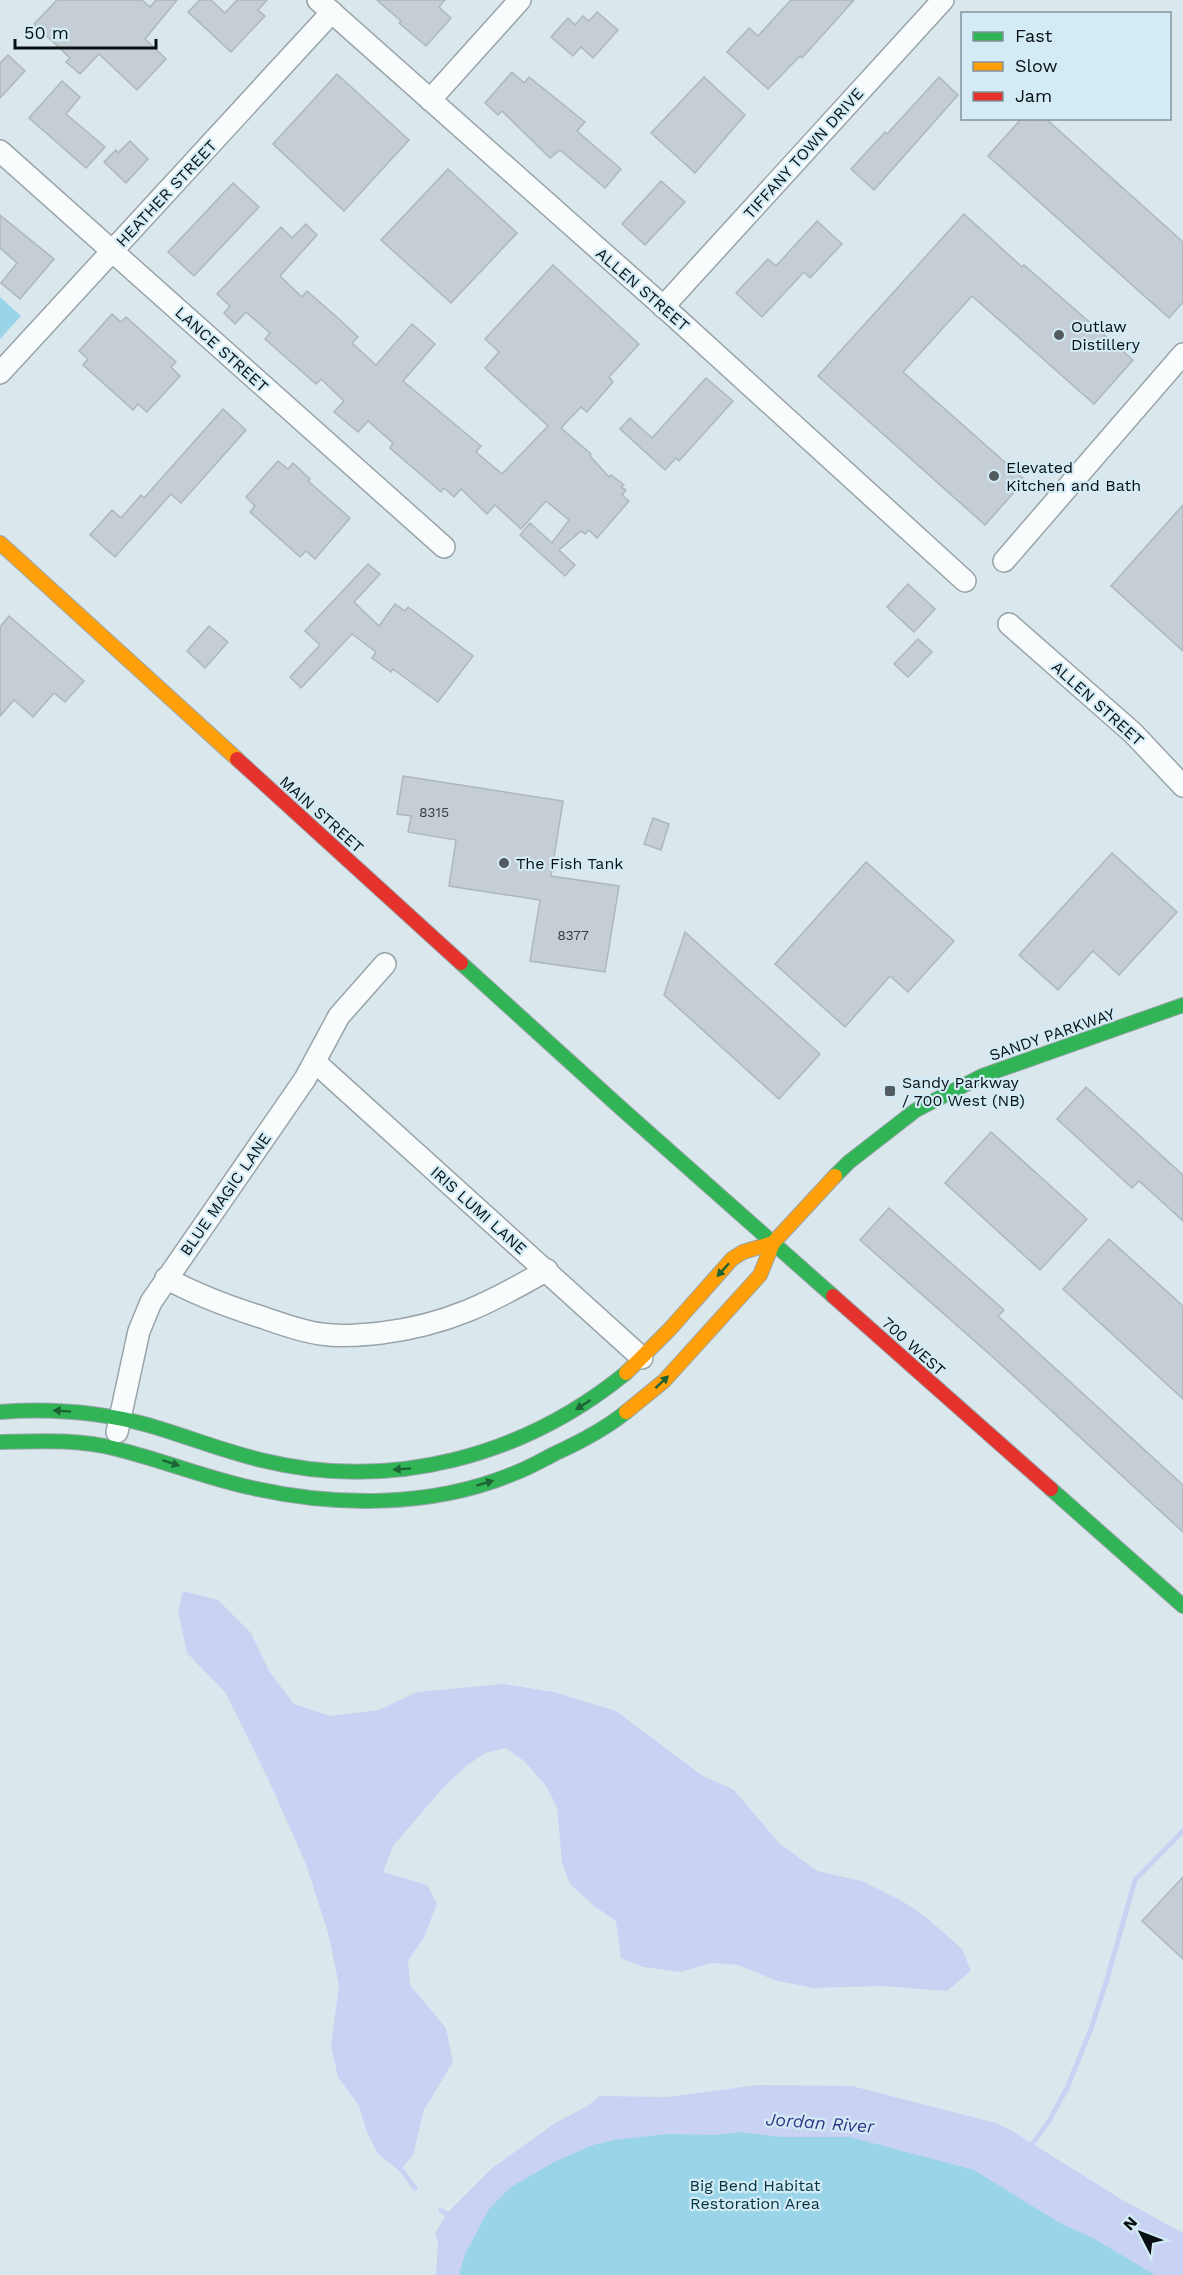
<svg xmlns="http://www.w3.org/2000/svg" width="1183" height="2275" viewBox="0 0 1183 2275" font-family="'Work Sans',sans-serif">
  <style>
    .green { fill: #9ad4e9 }
    .water { fill: #c9d2f3 }
    .lines { fill: none; stroke-linecap: round; stroke-linejoin: round }
    .stream { stroke: #c9d2f3; stroke-width: 5 }
    .building { fill: #c5ced4; stroke: #aeb7bd; stroke-width: 1.5 }
    .street-casing { stroke: #99a4a8; stroke-width: 24 }
    .fast-casing { stroke: #99a4a8; stroke-width: 16 }
    .slow-casing { stroke: #99a4a8; stroke-width: 16 }
    .jam-casing { stroke: #99a4a8; stroke-width: 16 }
    .street { stroke: #f9fcfc; stroke-width: 21 }
    .fast { stroke: #30b455; stroke-width: 14 }
    .slow { stroke: #ff9f0a; stroke-width: 14 }
    .jam { stroke: #e5322d; stroke-width: 14 }
    .oneway { fill: #1c6234 }
    .poi-dot { fill: #525c60; stroke: #d2ebf5; stroke-width: 2 }
    .labels { text-anchor: middle; stroke-width: 4.5; stroke-linejoin: round; paint-order: stroke }
    .number-label { font-size: 14px; fill: #374044 }
    .street-label { font-size: 16px; fill: #081014; stroke: #d2ebf5 }
    .poi-label { font-size: 16px; fill: #081014; stroke: #d2ebf5; text-anchor: start }
    .park-label { font-size: 16px; fill: #023342; stroke: #d2ebf5 }
    .water-label { font-size: 18px; font-style: italic; fill: #363488; stroke: #d2ebf5 }
  </style>
  <rect width="100%" height="100%" fill="#dae8ed"/>
  <g class="green">
    <polygon points="0,297 21,316 0,339"/>
    <polygon points="700,2116 962,2148 1170,2275 449,2275 469,2218 554,2150"/>
  </g>
  <g class="water">
    <polygon points="183,1591 218,1600 251,1633 269,1671 294,1704 330,1716 379,1710 417,1692 503,1684 554,1692 616,1711 703,1776 734,1790 779,1843 817,1871 862,1881 902,1901 926,1917 962,1949 971,1971 947,1991 881,1986 813,1988 774,1980 738,1965 712,1963 680,1972 643,1967 621,1958 616,1921 594,1906 570,1884 562,1863 557,1807 546,1786 524,1761 506,1748 485,1753 466,1766 442,1789 393,1846 383,1872 427,1885 437,1904 424,1937 408,1961 410,1985 446,2028 453,2062 424,2110 413,2155 401,2169 402,2173 377,2153 366,2129 359,2106 338,2077 331,2046 339,1985 328,1933 306,1864 269,1781 225,1692 187,1653 178,1611"/>
    <polygon points="758,2085 852,2086 996,2123 1011,2130 1121,2199 1183,2233 1183,2275 1155,2275 1093,2238 1060,2223 974,2170 850,2137 781,2137 739,2132 717,2135 667,2134 614,2140 593,2145 556,2161 511,2187 489,2209 465,2254 459,2275 436,2275 438,2241 435,2234 446,2214 491,2169 555,2123 586,2107 600,2096 667,2097"/>
  </g>
  <g class="lines">
    <g class="stream">
      <polyline points="1028,2150 1049,2121 1067,2088 1091,2029 1108,1976 1135,1880 1183,1831"/>
      <polyline points="401,2169 415,2188"/>
      <polyline points="441,2210 451,2218"/>
    </g>
  </g>
  <g class="building">
    <polygon points="57,0 142,0 150,7 156,0 177,0 145,39 166,59 137,90 99,54 80,74 66,62 70,58 34,24"/>
    <polygon points="200,0 211,0 225,13 237,0 267,0 258,10 265,16 231,52 188,12"/>
    <polygon points="377,0 445,0 439,7 451,18 426,46 399,23 401,21"/>
    <polygon points="791,0 854,0 802,58 800,56 768,89 727,52 749,28 758,36"/>
    <polygon points="597,12 618,30 593,58 581,47 573,56 551,37 568,18 575,25 583,16 589,21"/>
    <polygon points="8,55 25,71 0,98 0,63"/>
    <polygon points="512,72 524,83 529,77 585,122 577,131 621,169 605,188 560,150 550,158 502,111 498,115 485,103"/>
    <polygon points="337,74 409,140 344,211 273,144"/>
    <polygon points="704,77 745,115 695,173 651,133"/>
    <polygon points="939,77 958,95 874,190 851,169 885,132 887,134"/>
    <polygon points="62,81 80,97 66,114 105,147 86,168 29,118"/>
    <polygon points="1022,118 1045,118 1183,242 1183,302 1169,318 988,156"/>
    <polygon points="130,141 148,159 126,183 104,162 116,150 118,153"/>
    <polygon points="448,169 517,233 451,303 381,240"/>
    <polygon points="661,181 685,202 645,245 622,224"/>
    <polygon points="233,183 259,207 194,276 168,252"/>
    <polygon points="964,214 1022,267 1024,265 1133,360 1094,404 972,296 903,372 1025,480 985,525 818,376"/>
    <polygon points="0,215 54,259 20,299 1,283 17,263 0,248"/>
    <polygon points="817,221 842,244 810,278 804,272 762,317 736,293 768,259 776,266"/>
    <polygon points="306,224 317,235 280,276 302,297 307,291 339,319 358,337 352,343 376,365 412,324 435,344 403,381 481,446 476,452 502,474 548,426 485,368 499,352 485,339 553,265 639,344 609,377 613,382 587,412 581,407 561,428 591,454 590,456 609,477 611,475 624,485 621,487 626,490 622,495 629,501 597,538 589,530 585,534 581,531 559,550 575,565 565,576 520,535 530,523 552,543 569,520 546,501 521,529 495,505 487,514 461,489 454,497 444,488 441,492 390,448 393,443 368,421 358,432 334,412 344,401 321,379 316,384 283,355 265,339 270,333 246,312 235,324 224,313 230,306 217,294 281,227 292,238"/>
    <polygon points="112,314 121,322 126,317 176,362 171,367 180,376 147,412 138,404 133,410 83,365 88,359 79,351"/>
    <polygon points="706,378 733,401 679,461 676,458 665,470 620,429 630,418 652,438"/>
    <polygon points="223,409 246,430 181,503 171,494 115,557 90,535 112,510 121,518 141,495 144,498"/>
    <polygon points="278,461 288,469 293,463 310,479 308,481 350,518 315,559 306,551 300,557 250,512 255,506 246,497"/>
    <polygon points="1183,505 1183,651 1111,586"/>
    <polygon points="368,564 380,574 354,602 379,626 395,604 405,611 408,607 473,656 438,702 393,669 391,672 372,658 376,652 352,634 301,688 290,677 320,645 305,631"/>
    <polygon points="908,584 935,609 914,632 887,607"/>
    <polygon points="9,616 84,681 65,702 54,693 33,717 14,700 0,716 0,627"/>
    <polygon points="209,626 228,642 205,668 187,651"/>
    <polygon points="918,639 932,652 908,677 894,664"/>
    <polygon points="403,776 563,801 551,876 619,886 605,972 530,961 540,900 449,886 456,840 408,832 411,816 397,814"/>
    <polygon points="653,818 669,824 661,850 644,844"/>
    <polygon points="1112,853 1177,912 1119,975 1093,951 1058,990 1019,955"/>
    <polygon points="866,862 954,941 908,992 890,976 845,1027 775,964"/>
    <polygon points="685,932 820,1054 779,1099 664,995"/>
    <polygon points="1086,1087 1183,1175 1183,1221 1139,1181 1132,1188 1057,1119"/>
    <polygon points="991,1132 1087,1219 1040,1270 945,1183"/>
    <polygon points="889,1208 1004,1310 998,1316 1183,1485 1183,1532 995,1359 860,1240"/>
    <polygon points="1109,1239 1183,1306 1183,1399 1063,1289"/>
    <polygon points="1183,1877 1183,1959 1142,1921"/>
  </g>
  <g class="lines">
    <g class="street-casing">
      <g id="street">
        <polyline points="318,0 674,316 965,581"/>
        <polyline points="430,100 520,0"/>
        <polyline points="0,151 444,547"/>
        <polyline points="663,307 943,0"/>
        <polyline points="0,373 332,12"/>
        <polyline points="1004,561 1183,354"/>
        <polyline points="1009,624 1133,733 1183,786"/>
        <polyline points="315,1062 642,1358"/>
        <path d="M 166,1278 C 195,1294 224,1305 255,1315 C 277,1322 298,1331 321,1334 C 341,1337 361,1335 381,1333 C 447,1325 490,1303 547,1270"/>
        <polyline points="117,1432 139,1331 151,1302 305,1079 339,1016 385,964"/>
      </g>
    </g>
    <g class="fast-casing">
      <g id="fast">
        <polyline points="461,963 623,1110 833,1296"/>
        <polyline points="835,1176 849,1162 916,1110 982,1076 1183,1005"/>
        <path d="M 0,1412 C 50,1408 100,1412 148,1425 C 186,1436 223,1451 261,1460 C 390,1492 523,1457 626,1373"/>
        <path d="M 0,1442 C 39,1441 80,1439 117,1449 C 161,1460 204,1477 248,1487 C 334,1507 432,1508 515,1473 C 529,1468 542,1460 556,1453 C 580,1442 605,1429 626,1412"/>
        <polyline points="1051,1489 1183,1606"/>
      </g>
    </g>
    <g class="slow-casing">
      <g id="slow">
        <polyline points="0,543 237,759"/>
        <polyline points="626,1373 670,1329 732,1259 743,1252 773,1243"/>
        <polyline points="626,1412 664,1381 760,1275 773,1243 835,1176"/>
      </g>
    </g>
    <g class="jam-casing">
      <g id="jam">
        <polyline points="237,759 461,963"/>
        <polyline points="833,1296 1051,1489"/>
      </g>
    </g>
    <use href="#street" class="street"/>
    <use href="#fast" class="fast"/>
    <use href="#slow" class="slow"/>
    <use href="#jam" class="jam"/>
  </g>
  <defs><path id="oneway-solid" d="M-6-.8H1V-3.2L6.5 0L1 3.2V.8H-6Z" transform="scale(1.5)"/></defs>
  <g class="oneway">
    <use href="#oneway-solid" transform="translate(723 1270) rotate(132)"/>
    <use href="#oneway-solid" transform="translate(662 1382) rotate(-43)"/>
    <use href="#oneway-solid" transform="translate(583 1405) rotate(147)"/>
    <use href="#oneway-solid" transform="translate(62 1411) rotate(-176)"/>
    <use href="#oneway-solid" transform="translate(171 1463) rotate(18)"/>
    <use href="#oneway-solid" transform="translate(402 1469) rotate(176)"/>
    <use href="#oneway-solid" transform="translate(485 1483) rotate(-17)"/>
  </g>
  <g class="poi-dot">
    <circle cx="1059" cy="335" r="6"/>
    <circle cx="994" cy="476" r="6"/>
    <circle cx="504" cy="863" r="6"/>
    <rect x="884" y="1085" width="12" height="12" rx="3"/>
  </g>
  <g class="labels">
    <g class="number-label">
      <text x="434" y="817">8315</text>
      <text x="573" y="940">8377</text>
    </g>
    <g class="street-label">
      <text transform="translate(803 153) rotate(-48)" y="6">TIFFANY TOWN DRIVE</text>
      <text transform="translate(166 193) rotate(-47)" y="6">HEATHER STREET</text>
      <text transform="translate(643 289) rotate(41)" y="6">ALLEN STREET</text>
      <text transform="translate(222 349) rotate(42)" y="6">LANCE STREET</text>
      <text transform="translate(1098 703) rotate(42)" y="6">ALLEN STREET</text>
      <text transform="translate(322 814) rotate(42)" y="6">MAIN STREET</text>
      <text transform="translate(1052 1034) rotate(-19)" y="6">SANDY PARKWAY</text>
      <text transform="translate(225 1194) rotate(-55)" y="6">BLUE MAGIC LANE</text>
      <text transform="translate(479 1210) rotate(42)" y="6">IRIS LUMI LANE</text>
      <text transform="translate(914 1346) rotate(42)" y="6">700 WEST</text>
    </g>
    <g class="poi-label">
      <text x="1071" y="332">Outlaw<tspan x="1071" dy="18">Distillery</tspan></text>
      <text x="1006" y="473">Elevated<tspan x="1006" dy="18">Kitchen and Bath</tspan></text>
      <text x="516" y="869">The Fish Tank</text>
      <text x="902" y="1088">Sandy Parkway<tspan x="902" dy="18">/ 700 West (NB)</tspan></text>
    </g>
    <g class="park-label">
      <text x="755" y="2191">Big Bend Habitat<tspan x="755" dy="18">Restoration Area</tspan></text>
    </g>
    <g class="water-label">
      <text transform="translate(820 2123) rotate(4)" y="6">Jordan River</text>
    </g>
  </g>
  <rect x="961" y="12" width="210" height="108" fill="#d2ebf5" stroke="#81939b" stroke-width="1.5"/>
  <rect x="973" y="32" width="30" height="9" fill="#30b455" stroke="#81939b" stroke-width="1.5"/>
  <text x="1015" y="42" font-size="18" fill="#081014">Fast</text>
  <rect x="973" y="62" width="30" height="9" fill="#ff9f0a" stroke="#81939b" stroke-width="1.5"/>
  <text x="1015" y="72" font-size="18" fill="#081014">Slow</text>
  <rect x="973" y="92" width="30" height="9" fill="#e5322d" stroke="#81939b" stroke-width="1.5"/>
  <text x="1015" y="102" font-size="18" fill="#081014">Jam</text>
  <g transform="translate(1141 2233) rotate(312)" stroke="#d2ebf5" stroke-width="4.5" paint-order="stroke">
  <path d="M0-4.5L10 22L0 15L-10 22Z" fill="#081014"/>
  <text y="-9" font-size="16" font-weight="bold" text-anchor="middle" fill="#081014">N</text>
  </g>
  <path d="M15 39v9h141v-9" fill="none" stroke="#081014" stroke-width="3"/>
  <text x="24" y="39" font-size="18" fill="#081014" stroke="#d2ebf5" stroke-width="4.5" paint-order="stroke">50 m</text>
</svg>
